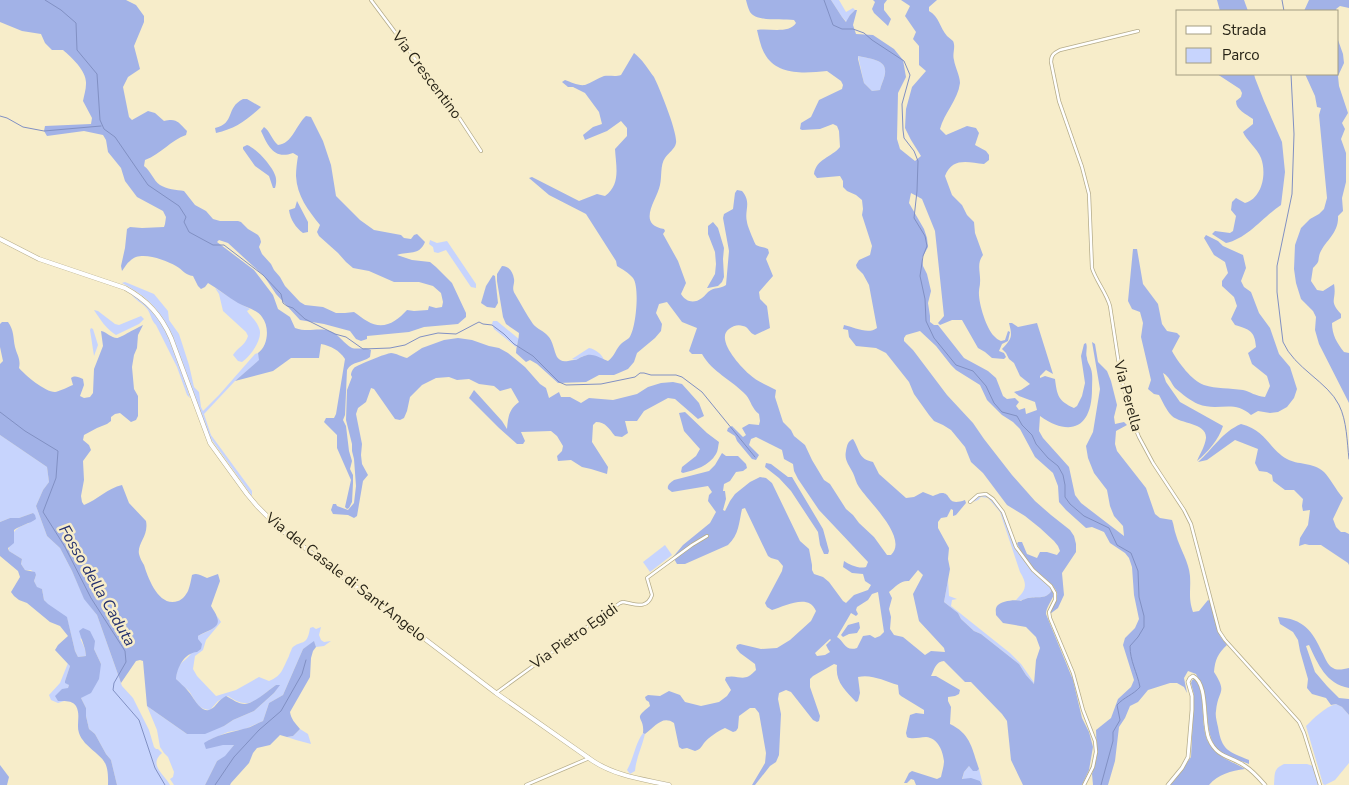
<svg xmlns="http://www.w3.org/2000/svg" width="1349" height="785" viewBox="0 0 1349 785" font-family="'Nunito Sans',sans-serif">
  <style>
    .green { fill: #c7d4fd }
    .forest { fill: #a2b2e7; fill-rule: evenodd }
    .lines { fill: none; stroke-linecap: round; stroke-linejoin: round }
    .stream { stroke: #8190c3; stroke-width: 1 }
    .minor-casing { stroke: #b5ac8a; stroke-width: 4 }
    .tertiary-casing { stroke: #b5ac8a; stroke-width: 4.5 }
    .secondary-casing { stroke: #b5ac8a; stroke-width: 5 }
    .minor { stroke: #fff; stroke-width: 2.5 }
    .tertiary { stroke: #fff; stroke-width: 3 }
    .secondary { stroke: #fff; stroke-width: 4 }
    .labels { text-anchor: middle; stroke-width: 5; stroke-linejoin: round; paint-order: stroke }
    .street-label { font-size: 15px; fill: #282417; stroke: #f7edca }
    .water-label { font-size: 16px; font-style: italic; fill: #24306e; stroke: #f7edca }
  </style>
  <rect width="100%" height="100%" fill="#f7edca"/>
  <g class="green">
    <polygon points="831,0 839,0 846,12 853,8 855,10 850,15 847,22 842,17"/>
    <path d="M 858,56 C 866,58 885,59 885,70 C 886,76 881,84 880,90 L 872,91 L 864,83 Z"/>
    <polygon points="430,240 437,243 447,241 476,284 476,288 471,287 446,250 438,253 434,252 433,247 429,244"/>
    <path d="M 125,282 L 154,294 L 168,311 L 169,320 L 179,334 L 189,365 L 194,387 L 199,392 L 201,407 L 203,411 L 219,395 L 255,354 L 258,353 L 260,360 L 235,381 L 204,414 L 211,435 L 252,491 L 252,496 L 211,439 L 204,424 L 166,324 C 155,304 142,294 122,283 Z"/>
    <path d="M 215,288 L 237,302 L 250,309 L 247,311 C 251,317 257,321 259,328 C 264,338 250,357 242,362 L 238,361 L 233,355 C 238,347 245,346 248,336 L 246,332 L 223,311 L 219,294 Z"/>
    <path d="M 130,292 L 144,303 L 158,316 L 165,327 L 185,381 L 190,398 L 187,395 L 177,367 L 156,325 C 151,320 151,315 148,310 C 143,303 134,300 130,292 Z"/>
    <path d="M 94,310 L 98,311 L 115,324 L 119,325 L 141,316 L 144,319 L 139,324 L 116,335 C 106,329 100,319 94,310 Z"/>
    <polygon points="493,321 497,321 519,339 516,347 494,329 492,324"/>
    <polygon points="91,328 93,329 98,345 94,356 90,330"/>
    <path d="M 589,348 C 595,349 602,354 604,360 C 591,355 589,352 576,360 L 572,359 Z"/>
    <path d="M 0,435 L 47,467 L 49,482 L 43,490 L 36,506 L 47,536 L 60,548 L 72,571 L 84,598 L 97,615 L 122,686 L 133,698 L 149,730 L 154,747 L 156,749 L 158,749 L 162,753 C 148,765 164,774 170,785 L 117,785 L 111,760 L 106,754 L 95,734 L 89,729 L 86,716 L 86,708 L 81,698 L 101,664 L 94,649 L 80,638 L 85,649 L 86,656 L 78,657 L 75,651 L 67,618 L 48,605 L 44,600 L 42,589 L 37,588 L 34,581 L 36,575 L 31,570 L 25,570 L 21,564 L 22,559 L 9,551 C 10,534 14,528 29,523 L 33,513 L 19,518 L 10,518 L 0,522 Z"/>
    <path d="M 983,495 C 1005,501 1006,528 1015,546 C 1024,564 1040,575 1052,590 C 1046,600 1038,596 1029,598 C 1027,598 1022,600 1020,601 L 1016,600 C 1026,590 1028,585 1020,572 L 1000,512 L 988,498 L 981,497 L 978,500 L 973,502 L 977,497 Z"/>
    <polygon points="665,545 672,555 650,572 643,562"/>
    <polygon points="948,580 949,596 957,599 952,600 951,606 1010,653 1021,664 1035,684 1033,683 1026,675 1019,664 981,634 974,631 961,619 958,613 944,602"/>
    <path d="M 217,616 L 221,622 L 206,640 L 203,650 L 195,656 L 193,669 L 197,676 L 216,696 L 236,690 L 259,677 L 269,681 C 282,676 283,668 289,656 C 289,655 292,649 292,648 C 301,639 307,648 310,628 L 313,627 L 316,629 L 321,627 L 319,635 L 321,640 L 324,642 L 331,641 L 324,646 L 316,647 L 314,642 L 303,649 L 283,695 L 269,703 L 263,721 L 245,729 L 228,732 L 209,740 L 223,745 L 234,745 L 225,757 L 217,761 L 205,785 L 174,785 L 170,779 L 173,777 L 174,772 L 168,757 L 164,753 L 160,747 L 157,730 L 147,706 L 187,734 L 224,726 L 233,720 L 254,711 L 274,693 L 279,685 L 276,685 C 257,698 251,712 228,696 L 218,701 L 210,710 C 197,709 196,701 189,691 C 185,687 180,684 176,679 C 177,661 185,663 193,651 C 195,647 197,641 198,636 C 208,630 220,630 217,616 Z"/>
    <polygon points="68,663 70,666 65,681 69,685 68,689 58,701 64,701 58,703 51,700 49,695 60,683"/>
    <path d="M 1336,704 L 1342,707 L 1349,715 L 1349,763 L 1335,780 L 1325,785 L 1323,784 L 1306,726 C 1314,718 1325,707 1336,704 Z"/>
    <polygon points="300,729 308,734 311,744 296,740 287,737 293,736"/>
    <path d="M 643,733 L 645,734 C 642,747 636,758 635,771 L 630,774 L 627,770 C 634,758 635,744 643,733 Z"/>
    <path d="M 1284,764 L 1307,764 L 1313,766 L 1319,785 L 1274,785 C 1275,774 1273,769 1284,764 Z"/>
    <polygon points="969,766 977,771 979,769 983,785 980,781 962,780 964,772"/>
  </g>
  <g class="forest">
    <path d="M 0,0 L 126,0 L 136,5 L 144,16 L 144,22 L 134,46 L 140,69 L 128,77 L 123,87 L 129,117 L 132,120 L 148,111 L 155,113 L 164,121 C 177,118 178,122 187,131 L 186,135 C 171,140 161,154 145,160 L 144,166 C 151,171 153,180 160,185 C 166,189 177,190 184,191 L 195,205 L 206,211 L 213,219 L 220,221 L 238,221 L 241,222 L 248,229 L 258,235 L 260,238 L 261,242 L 259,247 L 262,254 L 271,264 L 274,270 L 280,277 L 285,286 L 300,302 L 305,305 L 323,307 L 336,313 L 345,313 L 354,312 C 359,315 363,319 367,321 C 383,331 396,322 407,310 L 414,311 L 428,310 L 429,306 L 436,308 L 442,307 L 443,302 L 441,293 L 433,286 L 419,282 L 394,282 L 369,271 L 353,268 L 346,262 L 338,253 L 319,236 L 317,232 L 320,225 C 308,210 297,196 296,176 C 296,169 297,162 298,156 L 293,153 C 274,160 268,146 261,131 L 264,127 C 270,131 272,140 278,145 C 292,144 296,125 306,116 L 311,117 L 323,141 L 331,165 L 336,196 L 360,220 L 374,230 L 401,235 L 404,238 L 411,239 L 414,235 L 417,234 L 425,242 C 419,256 409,251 397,255 L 412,260 L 430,262 L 436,267 L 452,283 L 466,313 L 466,317 L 458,324 L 424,327 L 409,332 L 367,336 L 367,339 L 361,341 L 356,339 L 350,331 L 324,324 L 300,320 L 276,294 L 264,276 L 228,243 L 219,240 L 217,242 L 254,270 L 273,295 L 278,309 L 290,317 L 295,328 C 309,333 317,327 330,331 C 339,334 344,344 352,348 C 358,350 365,346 371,350 L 370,357 C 362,363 352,361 347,370 L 345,415 L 343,420 L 346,426 L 349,451 L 352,461 L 350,469 L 353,475 L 353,483 L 352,502 L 349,508 L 347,509 L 345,507 L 351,480 L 337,448 L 337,435 L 324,422 L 326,418 L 334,418 L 336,414 L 345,359 C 339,350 331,346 321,344 L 319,358 L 291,358 L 273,371 L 235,381 L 259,360 L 258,353 C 268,346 270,327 262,317 C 258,310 245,307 238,303 C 228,297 218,289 208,283 L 205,287 L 201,289 L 198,286 L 193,276 C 185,275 183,270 176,266 C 165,260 140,250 130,261 C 127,263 125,267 122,271 L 121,266 L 125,248 L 127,229 L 130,227 L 142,228 L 164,227 L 165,224 L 166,217 L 163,211 L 137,197 L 125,181 L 121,168 L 108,152 L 106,140 L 103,135 L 84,131 L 47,136 L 44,131 L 45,126 L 91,124 L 92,118 L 83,101 C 84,95 86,90 86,84 C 87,71 72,58 63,50 L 52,50 L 45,43 L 41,34 L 22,31 L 0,22 Z"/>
    <path d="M 746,0 L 831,0 L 842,17 L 846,22 L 850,15 L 855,10 L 857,10 L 853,25 L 856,34 L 873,35 L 894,49 L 903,60 L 906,77 L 898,93 L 897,139 L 900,149 L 915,161 L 921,156 L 911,140 L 905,128 L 906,109 L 912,87 L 926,71 L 919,65 L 919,46 L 913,39 L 916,32 L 905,16 L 910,6 L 901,0 L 937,0 L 929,7 L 929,11 C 939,16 940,28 947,36 C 949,38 951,39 953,41 C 956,47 952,54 954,60 C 955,67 960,76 960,83 C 958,100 944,113 940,129 L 946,135 L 967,126 L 976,128 L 979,133 L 975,145 L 986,151 L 989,155 L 989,160 L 984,164 C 968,162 952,157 945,176 L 952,195 L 962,205 L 967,215 L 974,222 L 975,233 L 983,255 C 976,264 981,273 980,283 C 980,286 979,288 979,291 C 978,302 986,328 994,336 C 996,338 998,340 1001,341 L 1005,340 L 1008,331 L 1010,332 L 1008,341 L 1002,344 L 999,351 L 1004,353 L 1006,357 L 1004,359 L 992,358 L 985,352 L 978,348 L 962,320 L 952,320 L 940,325 L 938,323 L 944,316 L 935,231 L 922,199 L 911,193 L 909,203 L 924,229 L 927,238 L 928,247 L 922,258 L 923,266 L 927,274 L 931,291 L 928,303 L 930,316 L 930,322 L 934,325 L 938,325 L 964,358 L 988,371 L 996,378 L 1003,396 L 1007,399 L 1015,398 L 1019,402 L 1016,406 L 1019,410 L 1025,408 L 1026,414 L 1037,410 L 1035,402 L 1019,396 L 1014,392 L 1021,390 L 1030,384 L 1020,376 L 1014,363 L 1009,359 L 1006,353 L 1002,349 C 1011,339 1013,338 1009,323 L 1012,323 L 1018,327 L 1037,323 L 1053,374 L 1046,370 L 1040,376 L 1040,378 L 1045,376 L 1055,379 C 1057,395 1058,401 1074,408 L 1077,406 L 1082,396 L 1085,383 L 1081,356 L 1084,344 L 1086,343 C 1088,348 1085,353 1087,358 C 1087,362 1090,365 1091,369 C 1093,375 1092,382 1092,389 C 1092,427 1071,438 1040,416 L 1039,431 L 1043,438 L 1069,467 L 1075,495 L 1081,503 L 1124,536 L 1123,526 L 1114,516 L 1110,506 L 1107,490 L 1094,473 L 1088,458 L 1086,446 L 1093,432 L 1100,389 L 1092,342 L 1095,344 L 1098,362 L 1107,371 L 1111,381 L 1117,405 L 1114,417 L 1115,424 L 1124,422 L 1127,425 L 1116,431 L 1115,444 L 1117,451 L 1146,488 L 1155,514 L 1160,518 L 1172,520 C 1174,525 1174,530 1176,535 C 1180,549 1189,562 1190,576 C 1191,591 1188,597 1193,612 L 1199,611 L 1208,600 L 1210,601 L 1220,636 L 1227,645 C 1218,653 1215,660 1214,672 C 1228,694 1218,689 1216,711 C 1215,716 1217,722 1218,727 C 1222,751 1228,751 1249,760 L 1249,764 C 1239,760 1223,757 1217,749 C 1207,737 1208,718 1206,704 C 1204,693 1201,684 1196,674 L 1188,671 L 1184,678 L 1187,693 L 1184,687 L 1177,683 L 1170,683 L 1148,690 L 1138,702 L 1130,706 L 1125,718 L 1119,727 L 1115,761 L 1108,785 L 1093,785 L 1092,774 L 1097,757 L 1096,730 L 1111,718 L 1118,699 L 1131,687 L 1134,680 L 1123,645 L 1125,638 L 1135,628 L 1139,619 L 1134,595 L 1132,567 L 1129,558 L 1125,553 L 1110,543 L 1104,532 L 1092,527 L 1086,528 L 1066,510 L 1059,502 L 1058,486 L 1053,473 L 1035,457 L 1020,429 L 1013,422 L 1002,415 L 987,400 L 980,385 L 956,370 L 951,365 L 936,346 L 920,331 L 906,335 L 904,338 L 904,341 L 913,350 L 947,395 L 973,423 L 984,439 L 1012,475 L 1035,501 L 1051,515 L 1070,530 L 1074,536 L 1076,544 L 1076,552 L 1062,573 L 1064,595 L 1058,608 L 1050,614 L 1050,611 C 1053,606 1058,599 1057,593 C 1054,583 1042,577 1035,570 C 1027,562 1022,553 1017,544 L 1018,542 L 1022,542 L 1027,554 L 1037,558 L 1040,552 L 1047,552 L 1057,555 L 1060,551 L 1058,546 L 1054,541 L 1040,528 L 1025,516 L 1007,505 L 983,473 L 971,462 L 965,447 L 951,430 L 943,425 L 934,421 L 929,415 L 914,394 L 909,382 L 886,353 L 876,348 L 856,346 L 849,337 L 848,330 L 843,329 L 844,325 C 854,327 868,335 877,328 L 869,285 L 863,274 L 857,268 L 856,265 L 859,260 L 870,255 L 872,246 L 862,215 L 863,209 L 862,200 L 856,195 L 847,191 L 843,187 L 843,181 L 840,176 L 817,178 L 814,174 C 816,159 832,157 840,147 L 839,131 L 837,126 L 833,124 L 820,129 L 802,130 L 800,129 L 801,123 L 811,117 L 819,100 L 842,89 L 843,85 L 841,81 L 827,71 C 806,73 779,76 766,56 C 761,49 759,38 757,30 C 769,28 789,34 796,23 L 794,20 C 783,19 756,22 750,12 C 748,8 747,4 746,0 ZM 858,56 C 866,58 885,59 885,70 C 886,76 881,84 880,90 L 872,91 L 864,83 L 858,59 Z"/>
    <polygon points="873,0 887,0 884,4 884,10 891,19 888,26 874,13 872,9 875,2"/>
    <polygon points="1217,0 1244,0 1248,11 1220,11"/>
    <polygon points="1309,0 1349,0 1349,8 1340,6 1336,9 1337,11 1304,11"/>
    <path d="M 1338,40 L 1343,54 L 1344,63 L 1338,76 L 1339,86 L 1348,113 L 1342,123 L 1345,129 L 1341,139 L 1346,153 L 1346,182 L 1342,198 L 1343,211 L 1338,216 C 1339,233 1326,240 1320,253 C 1317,262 1321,260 1313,268 L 1311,281 L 1317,290 L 1323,291 L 1334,284 C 1337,301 1328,300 1341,314 L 1341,318 L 1332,323 C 1332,335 1337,343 1344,352 L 1349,353 L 1349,403 L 1319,344 L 1315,330 L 1316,317 L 1313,311 L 1301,299 L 1296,283 L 1294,269 L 1295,245 L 1301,228 L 1310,219 L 1319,214 L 1324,209 L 1327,198 L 1319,115 L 1321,108 L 1317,107 L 1315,96 L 1305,74 L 1338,74 Z"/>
    <path d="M 634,53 C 642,59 648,69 654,77 C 659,87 678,133 676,143 C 675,149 668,153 665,158 C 660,165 662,177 660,185 C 657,200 636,224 664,229 L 665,231 L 663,234 L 678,261 L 686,283 L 681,294 C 686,302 694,304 702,298 C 705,296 707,292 711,290 C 717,287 720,289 726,285 L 729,251 L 723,218 L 724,214 L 733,209 L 735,193 L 737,190 L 742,191 C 752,203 744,210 747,222 C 747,225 755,244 756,245 C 759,247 764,247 768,249 L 769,253 L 766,259 L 773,276 L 759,292 L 760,299 L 767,306 L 770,328 L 755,335 C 749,333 749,327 743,326 C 738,324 733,326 729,329 C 715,339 740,366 749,374 C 756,381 767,385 776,390 L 775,397 L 783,422 L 791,430 L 794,436 L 805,445 L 812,460 L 824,480 L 830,484 L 846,509 L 853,515 L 859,523 L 874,537 L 887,555 L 891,555 C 909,538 868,501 859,487 C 856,483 855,477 853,473 C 849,465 844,460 846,451 C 847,445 848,441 853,439 C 860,450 858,459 873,462 L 879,474 L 906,498 L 914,497 L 923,492 L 933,496 C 936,495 939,493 942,493 C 952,493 946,507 965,500 L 966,503 L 956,515 L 953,516 L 953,510 L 951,509 L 947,517 L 941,518 L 938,522 L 938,528 L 949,548 L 948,559 L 950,569 L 944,602 L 958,613 L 961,619 L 974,631 L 981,634 L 1019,664 L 1026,675 L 1034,684 L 1036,660 L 1040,648 L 1036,637 L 1026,627 L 1003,623 L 996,615 C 996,612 995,609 997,606 C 1001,601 1015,599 1021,601 C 1022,600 1027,598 1029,598 C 1038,596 1046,600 1052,590 L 1054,594 C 1052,601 1046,607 1046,614 L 1073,680 L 1082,718 L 1089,732 L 1093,747 L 1089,770 L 1082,785 L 1023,785 L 1011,760 L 1007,721 L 1002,714 L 971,682 L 965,682 L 944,661 C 936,661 934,670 931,676 L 936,676 L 960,690 L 959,694 L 955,696 L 948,697 L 948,701 L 951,707 L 950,724 C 971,734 972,749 979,769 L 977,771 L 973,771 L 969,766 L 964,772 L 962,779 L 971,778 L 980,781 L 982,785 L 916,785 L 914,780 L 911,779 L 907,783 L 904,783 L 909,773 L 912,771 L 937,779 L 941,777 C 942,772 944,766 944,761 C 943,751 938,738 926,737 C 919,737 913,740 907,737 L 906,733 L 910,715 L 916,713 L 924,714 L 924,710 L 901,696 L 899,694 L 898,685 C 884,681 872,674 858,677 L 860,693 L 858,701 L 856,702 C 845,690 835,682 837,665 L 834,664 L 813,676 L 810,679 L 810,687 L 820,716 L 819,721 L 817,722 L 813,720 L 791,692 L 786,690 L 779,693 L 778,699 L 781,714 L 779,755 L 776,762 L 770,766 L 755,785 L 752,785 L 765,763 L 766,753 L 759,713 L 755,708 L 750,708 L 739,716 L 738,728 L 736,731 L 733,732 L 725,728 C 718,731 709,737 704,743 C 701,747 701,749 695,751 L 687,748 L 682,749 L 679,747 L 674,723 C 662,715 655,727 645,734 L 643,733 C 645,715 631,721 650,706 L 649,702 L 646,700 L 645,697 L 648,695 L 660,696 L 669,691 L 680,695 L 685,702 L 701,706 L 719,702 L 727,696 L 731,690 L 725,680 L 726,677 C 740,674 743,684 756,670 L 755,664 L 740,653 L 736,648 L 737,645 L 740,644 L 761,649 L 777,648 L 790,640 L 811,621 L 816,611 C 809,593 785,606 772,610 L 767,607 L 765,603 L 782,571 L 783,566 L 778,560 L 771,558 L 768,556 L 745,508 L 742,509 C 739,522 739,535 728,545 L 685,564 L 677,564 L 673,557 L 683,545 L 710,523 L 716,512 L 708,501 L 709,495 L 712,492 L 708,486 L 672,492 L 668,489 C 667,485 670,483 674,480 L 709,471 L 715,465 L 722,453 L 726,456 L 738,456 L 746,464 L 747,468 L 743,471 L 736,472 L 730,481 L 724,484 L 723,491 L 725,491 L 726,499 L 723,510 L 725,511 L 730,501 L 735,494 L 750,482 L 760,477 L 766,478 L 772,483 L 800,541 L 809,549 L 812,565 L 812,570 L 814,574 L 823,577 L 829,582 L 843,601 L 846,603 L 854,595 L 868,590 L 871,585 L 865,581 L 863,574 L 852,573 L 843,567 L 844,561 C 850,565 859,569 866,567 L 868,562 L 819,510 L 798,479 L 794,471 L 793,464 L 784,459 L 782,450 L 756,437 L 751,439 L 749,445 L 759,455 L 756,460 L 752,459 L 737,441 L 735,436 L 727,431 L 728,428 L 732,426 L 743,437 L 746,435 L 742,428 L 749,424 L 759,425 L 760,421 L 759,414 C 752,409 751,401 746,395 C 732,380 712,372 702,354 L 692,354 L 689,351 L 697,328 L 682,322 L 667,302 L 659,304 L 656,313 L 662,324 L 661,331 L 655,338 L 637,353 L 634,362 L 628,369 L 614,375 L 599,375 L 586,382 L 558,383 L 537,364 L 530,360 L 526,362 L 516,353 C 516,346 519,340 519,333 L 506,324 L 503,317 L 497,281 L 497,274 L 502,266 C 509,266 513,272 514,279 C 515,284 511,288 515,294 C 521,304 526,314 533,324 C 537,329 544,331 548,336 C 553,341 554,351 557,357 C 563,365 569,359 576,360 C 591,351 593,355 608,361 C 615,356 616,348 622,343 C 624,341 627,340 629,338 C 636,330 640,287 633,278 C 629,273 622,269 617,266 L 616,261 L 586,214 L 549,195 L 529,178 L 532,177 L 579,201 L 597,194 L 605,196 C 621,184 616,167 615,149 L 627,136 L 627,128 L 621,121 L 607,131 L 585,140 L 583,135 L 593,127 L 602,124 L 599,112 L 585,93 L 573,87 L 568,87 L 562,82 L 565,80 C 571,82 578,86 585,85 C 591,83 598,78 604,76 C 610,75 615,77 621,75 ZM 918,570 L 923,575 L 913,594 L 919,621 L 944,648 L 945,652 L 931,651 L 925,655 L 903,637 L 894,635 L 890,629 L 891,617 L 889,609 L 892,598 L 889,592 C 895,587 901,580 909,581 ZM 878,592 L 884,632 L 880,636 L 875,638 L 870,635 L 863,636 L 857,648 C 845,652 844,641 837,637 L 851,613 L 856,616 L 858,614 L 856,610 L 857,607 L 868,600 L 872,594 ZM 830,639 L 831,640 L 826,645 L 828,649 L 830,652 L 825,655 L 817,656 L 815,653 Z"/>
    <path d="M 1217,74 L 1254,74 L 1255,78 L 1264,101 L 1282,142 L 1285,172 L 1281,205 C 1263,217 1247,239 1226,243 L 1212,234 L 1215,231 L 1230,233 L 1233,231 L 1236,216 L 1231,210 L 1232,202 L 1236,198 L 1245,203 C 1262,198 1267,174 1261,158 C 1257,148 1246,140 1243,132 L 1253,124 L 1253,119 C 1246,114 1236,110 1236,101 L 1241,97 L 1242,93 L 1240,89 Z"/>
    <path d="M 243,99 L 247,99 L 261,107 C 247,120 235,129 216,133 L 215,128 C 236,123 225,108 243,99 Z"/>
    <path d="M 247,145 C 256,148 272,166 275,175 C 277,180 276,184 275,188 L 273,188 L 269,176 L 255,166 L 243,149 L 243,147 Z"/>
    <path d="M 297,201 L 308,222 L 308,232 L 303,233 C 296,228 290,219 289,210 L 295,208 Z"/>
    <polygon points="713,222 718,228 724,248 723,259 724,277 722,282 718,286 708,288 707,288 715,274 716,264 715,252 708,234 708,226"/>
    <path d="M 1206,235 L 1218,241 L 1223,246 L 1243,255 L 1246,268 L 1241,281 L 1244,287 L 1251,292 L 1259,313 L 1270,328 L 1279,354 L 1290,367 L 1297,389 L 1294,398 L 1287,407 L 1278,412 L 1270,413 L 1258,411 L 1251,415 C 1234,399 1218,412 1198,404 C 1191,401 1182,394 1175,388 C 1171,383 1169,376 1163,373 L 1166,382 L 1180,402 L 1223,426 C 1219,439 1208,452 1197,461 C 1200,454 1205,446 1206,438 C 1207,423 1181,424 1172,416 C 1166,410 1163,402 1159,395 L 1154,394 L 1148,389 L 1151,380 L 1141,337 L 1143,323 L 1140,312 L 1132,309 L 1128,301 L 1133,249 L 1137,249 L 1143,284 L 1158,304 L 1162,324 L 1167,331 L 1177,333 L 1180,336 L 1172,351 C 1178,362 1192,381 1204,385 C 1216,389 1230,388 1243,390 C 1251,392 1255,396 1265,397 L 1270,386 L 1267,376 L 1252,364 L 1248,353 L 1256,347 C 1255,331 1249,329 1235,325 L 1231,319 L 1237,306 L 1234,297 L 1222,286 L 1222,281 L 1228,273 L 1225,262 L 1214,255 L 1204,238 Z"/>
    <polygon points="493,275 495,276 498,303 495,308 487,307 481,303 486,286"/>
    <path d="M 2,322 L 8,322 C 14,330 13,337 15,347 C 17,355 21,359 19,368 C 25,375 45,392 55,392 C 58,392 70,386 73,385 L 71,378 C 75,375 78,377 83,379 L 84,385 L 80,396 L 84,398 L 90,397 L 93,393 L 94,369 L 103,346 L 101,331 C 107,332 111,338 117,338 C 120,338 138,327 143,325 L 138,335 L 137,348 L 134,355 L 132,367 L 134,389 L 138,396 L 138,416 L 136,420 L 131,422 L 120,413 L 115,414 L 111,417 L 111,421 L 107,424 L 97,428 L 84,435 L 83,440 L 89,445 L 91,450 L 83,461 L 84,480 L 81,496 L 82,502 L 84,505 C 97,500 108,488 122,485 L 129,503 L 146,521 C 149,536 137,543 139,554 C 140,558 142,562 144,565 C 148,578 159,608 178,601 C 182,600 186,595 188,591 C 190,586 191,580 192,575 C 197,572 202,576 207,578 L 218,574 L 220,581 L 211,606 C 213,610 216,613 217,617 C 222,629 205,631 198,636 L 198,639 L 202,644 L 201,649 L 197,652 C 184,653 177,668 176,679 C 180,683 184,686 188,691 C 193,696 201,715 211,709 C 216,707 218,700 226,696 C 232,699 238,704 245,704 C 253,704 269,690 276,685 L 280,685 L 274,693 L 254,711 L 233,720 L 224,726 L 205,734 L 187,734 L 147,706 L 143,661 L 140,660 L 136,661 L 121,683 L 97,615 L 84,599 L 72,571 L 60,548 L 47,536 L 36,506 L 43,490 L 49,482 L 47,467 L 0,435 L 0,364 L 3,361 L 0,347 L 0,324 Z"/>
    <path d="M 458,338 L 472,340 L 489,346 L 499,348 L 508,353 L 525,367 L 540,384 L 546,388 L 549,398 L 559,392 L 561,397 L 570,397 L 581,403 L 589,398 L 613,400 L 637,394 L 648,387 L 661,383 L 673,382 L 682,384 L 699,403 L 704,416 L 698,419 L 675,399 L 668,398 L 644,411 L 637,421 L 625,421 L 628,433 L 622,437 L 615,436 C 609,429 606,422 596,422 L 593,425 L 592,442 L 608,467 L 607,474 L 591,469 L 582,467 L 571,460 L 558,461 L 557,456 L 562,451 L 563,446 L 557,436 L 551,431 L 521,432 L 525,441 L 523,444 L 517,444 L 499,428 L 469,398 L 474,390 L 502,421 L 507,429 C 508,417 509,409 519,402 L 511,388 L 500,391 L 494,386 L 479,384 L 469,379 L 457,380 L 449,377 L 436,378 L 422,385 L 410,397 L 407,411 L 404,418 L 400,420 L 395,419 L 374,389 L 371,388 L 366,402 L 358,408 L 356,414 L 362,444 L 361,455 L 362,464 L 368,475 L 363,481 L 357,516 L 354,518 L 348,515 L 333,514 L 331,510 L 333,504 L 336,504 L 337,506 L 348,510 L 354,503 L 356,486 L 354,459 L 352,451 L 352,444 L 346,420 L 347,390 L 352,377 L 351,375 C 351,373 352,370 354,368 C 357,365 387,353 391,353 C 396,353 402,357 407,358 L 422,348 L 444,340 Z"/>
    <path d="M 685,412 L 707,433 L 719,442 C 718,446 718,451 716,454 C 709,466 695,470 683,473 L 681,472 L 682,467 L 696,456 L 700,449 L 684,431 L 679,413 Z"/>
    <path d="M 1241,424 C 1266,430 1268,448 1287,459 C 1297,465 1313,462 1324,472 C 1330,478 1336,490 1343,498 L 1333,519 L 1336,527 L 1341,532 L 1345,532 L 1349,534 L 1349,565 L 1348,563 L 1321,545 L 1309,545 L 1305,544 L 1299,546 L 1300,538 L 1308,525 L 1310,510 L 1303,511 L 1302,506 L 1303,499 L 1294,490 L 1285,490 L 1273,481 L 1272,475 L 1267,472 L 1259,471 L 1255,463 L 1258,449 L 1235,440 L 1207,460 L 1198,462 C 1213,449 1222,432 1241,424 Z"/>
    <polygon points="766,463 771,464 788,477 792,477 823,529 829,551 828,554 824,554 820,545 818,532 791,491 779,478 765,467"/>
    <path d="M 33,513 L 35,515 L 36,519 C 29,524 21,525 14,530 L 14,543 L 8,548 L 9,551 L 22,559 L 21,564 L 25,570 L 35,572 L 36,575 L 34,581 L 37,587 L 42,589 L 44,600 L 48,604 L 67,617 L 75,651 L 78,657 L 86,656 L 85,649 L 79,631 L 83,628 L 90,631 L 95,641 L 94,649 L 101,664 L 99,679 L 91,693 L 81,698 L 86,708 L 86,716 L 89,729 L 95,734 L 106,754 L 111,760 L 117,785 L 108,785 C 109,758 102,760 85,743 C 83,740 80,737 79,733 C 76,724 81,715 76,706 C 72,700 64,701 58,701 L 55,696 L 62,689 L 68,688 L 69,685 L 65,683 L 65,681 L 70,666 L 55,650 L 58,645 L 68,636 L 60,626 L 50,622 L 27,603 L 19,600 L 14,596 L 11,592 L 20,577 L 18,571 L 0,556 L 0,522 L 10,518 L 19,518 Z"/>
    <path d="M 1278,617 C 1303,619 1312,630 1322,652 C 1325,657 1327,665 1333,668 C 1337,671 1344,669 1349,668 L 1349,688 C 1326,684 1318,664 1309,645 L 1306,646 L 1315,672 L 1327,686 L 1339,698 L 1349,699 L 1349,715 L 1342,707 L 1336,704 L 1331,705 L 1326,698 L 1312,694 L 1307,688 L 1308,679 L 1300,651 L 1298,640 L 1293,632 L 1280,624 Z"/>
    <polygon points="859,622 860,628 857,633 849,634 843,637 841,635 848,625"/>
    <path d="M 314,641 L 316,647 L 313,651 L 311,658 L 310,677 L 290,712 C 291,719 295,723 300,729 L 293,736 L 287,737 L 280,735 L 270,745 L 257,748 L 253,753 L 249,763 L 231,783 L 230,785 L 205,785 L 217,761 L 225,756 L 234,745 L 223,745 L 206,749 L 204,743 C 216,735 229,733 243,729 C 250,728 256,724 263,721 L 269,703 L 283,695 L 303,649 Z"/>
    <path d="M 1194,679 C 1208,690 1198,728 1210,745 C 1218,758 1232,761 1245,769 C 1231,771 1218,774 1209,785 L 1170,785 L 1174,781 L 1191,757 L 1194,695 L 1191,683 L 1192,680 Z"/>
    <polygon points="0,765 9,777 7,785 0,785"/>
  </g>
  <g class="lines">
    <g class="stream">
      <polyline points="45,0 61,10 76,23 77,50 97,74 100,120 104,129 115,137 148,185 179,206 186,217 184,222 189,232 213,245 224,245 263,275 281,294 283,303 287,306 293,308 305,319 335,334 346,337 363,349 390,348 405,345 420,337 438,333 456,334 475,324 479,322 483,324 492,325 504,334 514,344 533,356 559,382 566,385 601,384 635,377 640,373 644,373 651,375 676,375 682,377 702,392 755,457"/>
      <path d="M 824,0 L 833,25 L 842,29 L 853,29 L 864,33 L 872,40 L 904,61 L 910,75 L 902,104 L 903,130 L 904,138 L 914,151 L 918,161 L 917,191 L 914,218 L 925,236 L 927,246 L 923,256 L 920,276 L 925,299 L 926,321 L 934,338 L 956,365 L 973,371 L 986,386 L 994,403 L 1002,412 L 1017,416 L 1022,425 L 1032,435 L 1036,444 L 1048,458 L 1058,466 L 1063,475 L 1065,485 L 1065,497 L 1070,504 L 1084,516 L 1109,528 L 1117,545 L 1131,553 L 1138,571 L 1139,597 L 1144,616 L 1144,627 L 1138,637 L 1130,646 C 1130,661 1137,672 1140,687 C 1133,695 1124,697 1117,705 L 1120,720 L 1113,732 L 1113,741 L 1101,785"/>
      <polyline points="1282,0 1284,11"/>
      <path d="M 1291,74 L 1294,134 L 1292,194 L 1277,266 L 1277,292 L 1283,342 C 1294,368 1328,382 1339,405 C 1347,421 1347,442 1349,459"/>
      <polyline points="0,116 7,118 23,127 44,131 101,126"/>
      <polyline points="0,412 25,431 58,451 56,478 43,512 65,547 91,598 125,651 126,662 114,683 113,690 139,720 155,768 165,785"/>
      <polyline points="215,785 234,757 259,730 281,711 302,674 306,660"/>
    </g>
    <g class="minor-casing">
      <g id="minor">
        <polyline points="371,0 460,119 481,151"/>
        <path d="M 1138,31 L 1060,50 C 1054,53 1051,55 1051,62 L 1059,101 L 1082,167 L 1089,194 L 1092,268 C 1096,281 1106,292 1110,306 L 1121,378 L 1134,425 L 1139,437 L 1153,463 L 1184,510 L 1191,524 L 1219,631 L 1225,640 L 1299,722 L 1304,733 L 1320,785"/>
        <polyline points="970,502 978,495 986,494 993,499 1003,512 1016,547 1033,570 1051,586 1055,593 1055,600 1049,612 1050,618 1073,673 1083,710 1095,741 1096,752 1093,767 1084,785"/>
        <path d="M 496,693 L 620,603 L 623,602 C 635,604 647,610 652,595 L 647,578 L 692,545 L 707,536"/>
        <polyline points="526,785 587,759 588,757"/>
      </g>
    </g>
    <g class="tertiary-casing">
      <path id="tertiary" d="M 1168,785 L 1182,768 L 1188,757 L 1192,710 L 1192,696 L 1188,682 L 1190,678 L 1193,676 C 1209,684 1202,724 1209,739 C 1217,758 1231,756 1245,766 C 1253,771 1259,778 1265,785"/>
    </g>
    <g class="secondary-casing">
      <path id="secondary" d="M 0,239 L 39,259 L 125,288 C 147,300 161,315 171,338 L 210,443 L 247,494 L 257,506 L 280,529 L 496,693 L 593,761 C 616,776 642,779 669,785"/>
    </g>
    <use href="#minor" class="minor"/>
    <use href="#tertiary" class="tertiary"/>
    <use href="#secondary" class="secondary"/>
  </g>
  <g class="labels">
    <g class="street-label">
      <text transform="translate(427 75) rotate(53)" y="5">Via Crescentino</text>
      <text transform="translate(1128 396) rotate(75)" y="5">Via Perella</text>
      <text transform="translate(346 577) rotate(38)" y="5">Via del Casale di Sant'Angelo</text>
      <text transform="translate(574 636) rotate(-35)" y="5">Via Pietro Egidi</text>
    </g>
    <g class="water-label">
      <text transform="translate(98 585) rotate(60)" y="6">Fosso della Caduta</text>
    </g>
  </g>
  <rect x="1176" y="10" width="162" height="65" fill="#f7edca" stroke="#a49d82"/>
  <rect x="1186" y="26" width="25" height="8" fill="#ffffff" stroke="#a49d82"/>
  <text x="1222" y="35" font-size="15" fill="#282417">Strada</text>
  <rect x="1186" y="48" width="25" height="15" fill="#c7d4fd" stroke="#a49d82"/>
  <text x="1222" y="60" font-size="15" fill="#282417">Parco</text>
</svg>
